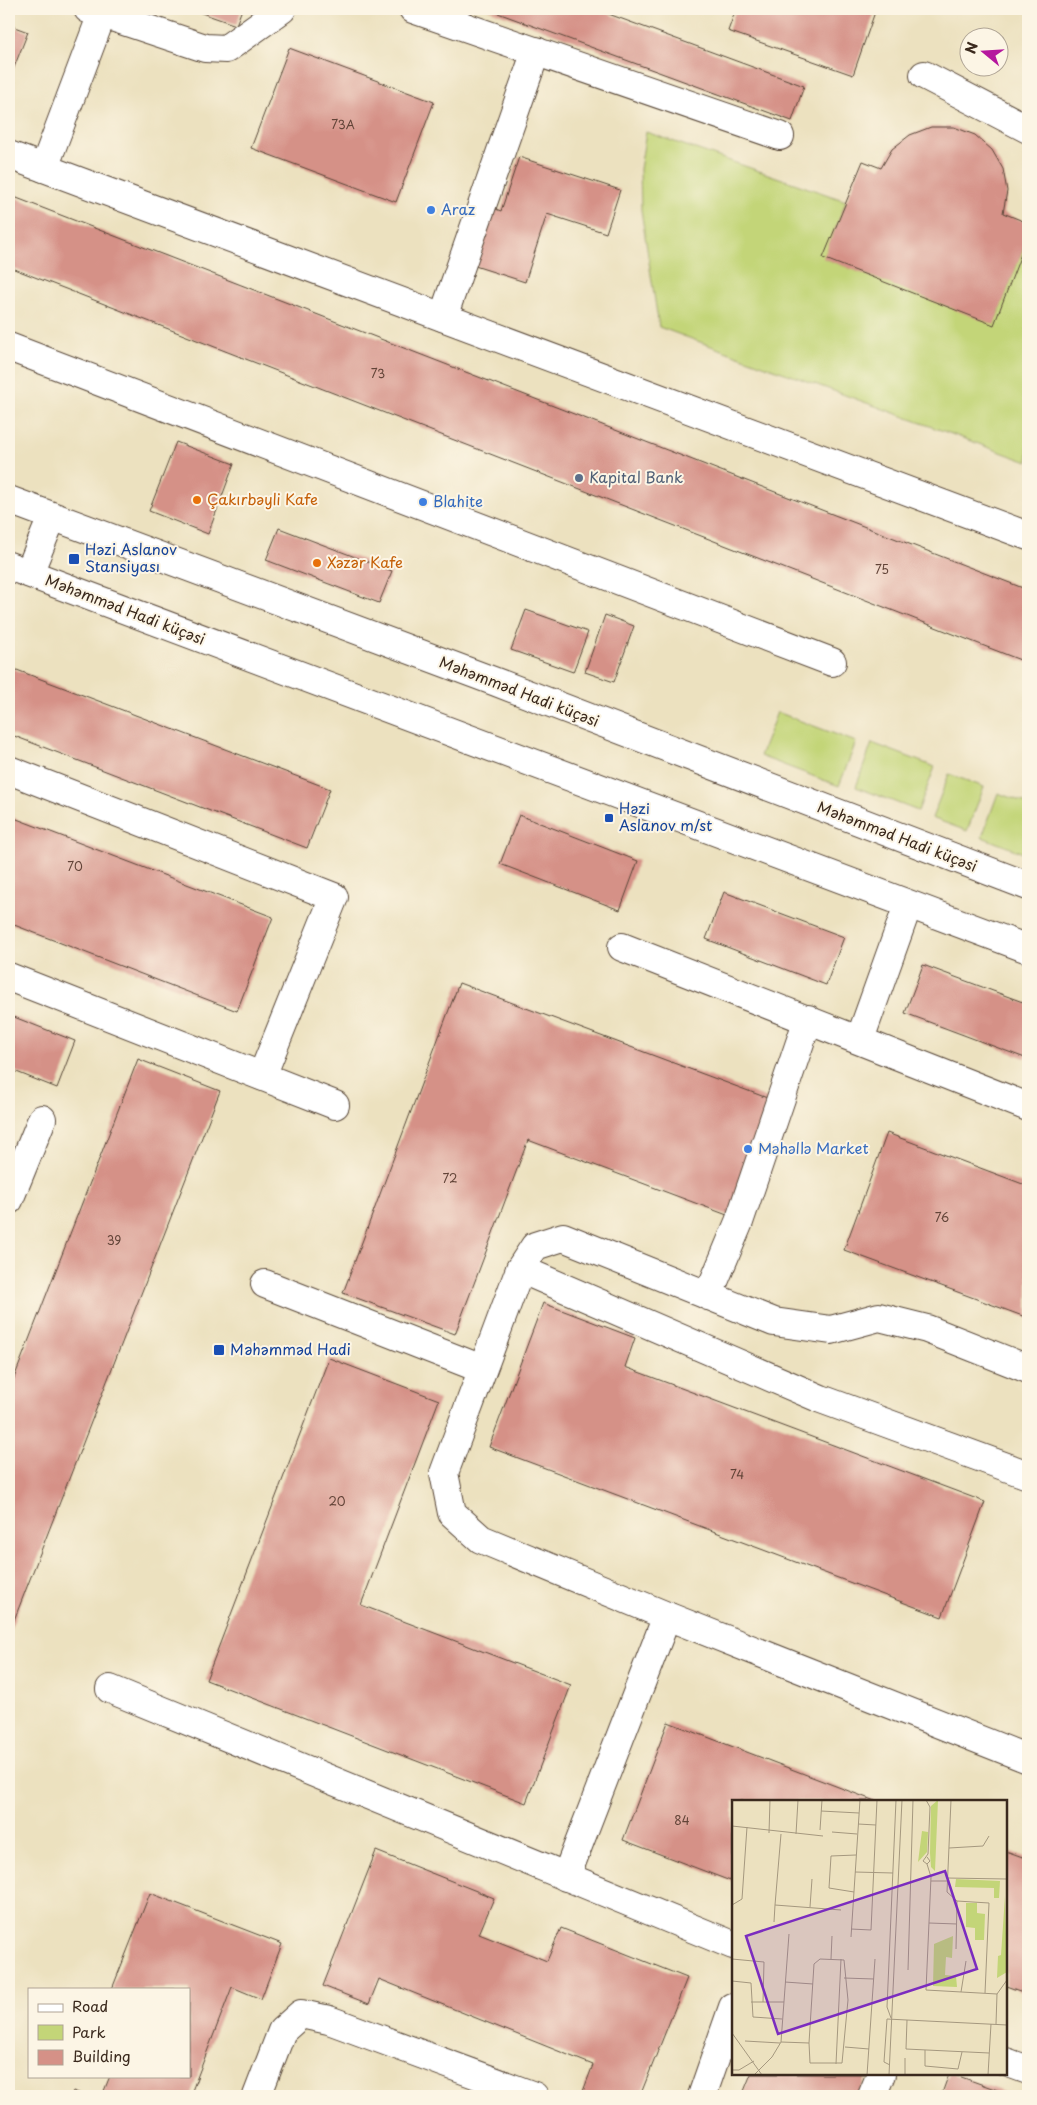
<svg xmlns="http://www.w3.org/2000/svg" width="1037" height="2105" viewBox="0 0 1037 2105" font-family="'Playpen Sans',sans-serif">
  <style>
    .green { fill: #c3d578; stroke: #7f804b }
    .building { fill: #d59187 }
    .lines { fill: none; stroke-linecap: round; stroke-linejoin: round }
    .minor-casing { stroke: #564536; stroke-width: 30 }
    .minor { stroke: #fff; stroke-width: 28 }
    .shop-dot { fill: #3f7fe0; stroke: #fcf5e5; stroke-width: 2 }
    .service-dot { fill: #5c6f8a; stroke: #fcf5e5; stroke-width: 2 }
    .food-dot { fill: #e8710a; stroke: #fcf5e5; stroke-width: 2 }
    .transit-dot { fill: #1a4fb4; stroke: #fcf5e5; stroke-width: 2 }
    .labels { text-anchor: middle; stroke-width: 4; stroke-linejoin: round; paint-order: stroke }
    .number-label { font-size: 12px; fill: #624438 }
    .shop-label { font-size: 15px; fill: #366cbe; stroke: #fcf5e5; text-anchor: start }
    .service-label { font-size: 15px; fill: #4e5e75; stroke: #fcf5e5; text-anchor: start }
    .food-label { font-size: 15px; fill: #c56008; stroke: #fcf5e5; text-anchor: start }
    .transit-label { font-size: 15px; fill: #164399; stroke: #fcf5e5; text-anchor: start }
    .street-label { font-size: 15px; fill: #3b2a1e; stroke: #fcf5e5 }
    .inset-road { fill: none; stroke: #a5987f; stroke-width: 1 }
    .view { fill: #7b2cbf; fill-opacity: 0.15; stroke: #7b2cbf; stroke-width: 2.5 }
    .inset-edge { fill: none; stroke: #3b2a1e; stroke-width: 2.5 }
  </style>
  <rect width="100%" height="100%" fill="#fcf5e5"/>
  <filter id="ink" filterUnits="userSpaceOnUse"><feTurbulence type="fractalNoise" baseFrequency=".02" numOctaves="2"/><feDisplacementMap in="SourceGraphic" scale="10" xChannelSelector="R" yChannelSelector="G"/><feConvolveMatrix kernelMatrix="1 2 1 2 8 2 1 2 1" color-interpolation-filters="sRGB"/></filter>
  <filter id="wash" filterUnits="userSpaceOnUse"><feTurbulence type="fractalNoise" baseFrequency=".0096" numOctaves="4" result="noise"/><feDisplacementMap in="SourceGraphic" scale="20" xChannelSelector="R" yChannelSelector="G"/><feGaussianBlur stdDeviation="1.12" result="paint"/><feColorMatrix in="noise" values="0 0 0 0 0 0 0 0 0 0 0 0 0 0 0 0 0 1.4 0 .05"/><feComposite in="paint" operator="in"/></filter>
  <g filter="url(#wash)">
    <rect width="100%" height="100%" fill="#ece1bf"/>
    <g class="green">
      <polygon points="646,132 846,201 824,258 994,324 1028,236 1028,462 659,327 641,210 640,169"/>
      <polygon points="777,712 856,742 839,786 760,756"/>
      <polygon points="872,743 935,767 918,811 856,787"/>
      <polygon points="949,774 984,787 967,831 932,818"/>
      <polygon points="998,793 1028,804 1028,855 982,837"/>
    </g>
    <g id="blocks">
      <g class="building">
        <polygon points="190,9 242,9 236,25"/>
        <polygon points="487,9 595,9 804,86 792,121"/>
        <polygon points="736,9 876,9 853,75 728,31"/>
        <polygon points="9,25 28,32 9,80"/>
        <polygon points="289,48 434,102 396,202 251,148"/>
        <polygon points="931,127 954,127 975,135 992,150 1003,169 1007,191 1003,213 1028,223 1028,236 994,325 823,258 863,161 881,168 892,149 910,135"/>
        <polygon points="519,157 620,190 606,233 547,214 525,282 475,266 493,208 501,211"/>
        <polygon points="9,195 1028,590 1028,663 9,267"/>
        <polygon points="176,442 234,464 208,534 149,511"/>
        <polygon points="279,528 392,571 379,603 266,560"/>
        <polygon points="526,610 588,632 573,672 511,650"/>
        <polygon points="605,615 634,626 614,682 585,672"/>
        <polygon points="9,667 330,789 307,848 9,734"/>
        <polygon points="519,815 638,861 620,910 500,864"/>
        <polygon points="9,816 273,917 237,1011 9,923"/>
        <polygon points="724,892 844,937 826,985 706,939"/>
        <polygon points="923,965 1028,1004 1028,1050 1025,1058 905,1013"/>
        <polygon points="459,983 778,1102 735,1218 528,1140 455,1334 343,1293"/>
        <polygon points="9,1015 75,1041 57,1088 9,1069"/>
        <polygon points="138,1059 220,1091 9,1633 9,1391"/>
        <polygon points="887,1133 1028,1186 1028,1318 844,1250"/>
        <polygon points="543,1303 635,1338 625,1367 985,1502 942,1617 489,1447"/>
        <polygon points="329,1358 439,1400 361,1605 571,1685 526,1803 206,1680"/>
        <polygon points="668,1722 875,1801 733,1801 733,1882 623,1840"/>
        <polygon points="376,1851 494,1898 479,1934 547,1961 561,1928 687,1978 640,2096 588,2096 582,2094 593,2065 379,1979 369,2004 323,1986"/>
        <polygon points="1006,1851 1028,1859 1028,1994 1006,1986"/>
        <polygon points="150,1893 282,1944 261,1999 232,1987 190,2096 102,2096 110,2076 189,2076 189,1989 112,1989"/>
        <polygon points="751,2074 867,2074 858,2096 742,2096"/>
        <polygon points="949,2074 953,2074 1014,2096 941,2096"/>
        <polygon points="73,2091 87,2096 71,2096"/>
      </g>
    </g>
  </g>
  <g filter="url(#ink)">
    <use href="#blocks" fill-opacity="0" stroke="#564536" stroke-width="1"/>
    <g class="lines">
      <g class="minor-casing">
        <g id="minor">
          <polyline points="88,9 205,48 226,49 282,9"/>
          <polyline points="413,9 780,136"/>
          <polyline points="924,75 1028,129"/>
          <polyline points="9,155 1028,536"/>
          <polyline points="44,168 102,14"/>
          <polyline points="443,317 536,51"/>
          <polyline points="9,347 832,662"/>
          <polyline points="9,500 496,682 1028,886"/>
          <polyline points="9,566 1028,949"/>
          <polyline points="29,573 52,517"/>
          <polyline points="9,770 334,897 262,1076"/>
          <polyline points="622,947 1028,1107"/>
          <polyline points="9,977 335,1105"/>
          <polyline points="860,1039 908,905"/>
          <polyline points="9,1200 42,1119"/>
          <polyline points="520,1269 821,1399 1028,1475"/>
          <polyline points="265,1284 482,1369"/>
          <polyline points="708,1296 739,1222 808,1019"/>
          <polyline points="1028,1369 927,1329 879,1317 831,1330 774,1322 563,1237 535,1246 520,1269 444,1473 452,1513 481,1539 667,1616 1028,1759"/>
          <polyline points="110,1689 733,1945"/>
          <polyline points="566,1877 667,1616"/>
          <polyline points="1006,2062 1028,2070"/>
          <polyline points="257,2096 282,2031 301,2014 329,2020 534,2096"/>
          <polyline points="702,2096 733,2007"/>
          <polyline points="872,2096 881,2074"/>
        </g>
      </g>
      <use href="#minor" class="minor"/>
    </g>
  </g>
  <g class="shop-dot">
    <circle cx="431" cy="210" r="5"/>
    <circle cx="423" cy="502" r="5"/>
    <circle cx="748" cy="1149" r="5"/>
  </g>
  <circle class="service-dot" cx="579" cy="478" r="5"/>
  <g class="food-dot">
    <circle cx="197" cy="500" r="5"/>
    <circle cx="317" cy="563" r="5"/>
  </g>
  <g class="transit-dot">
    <rect x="68" y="553" width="12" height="12" rx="2.5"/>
    <rect x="604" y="813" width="10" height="10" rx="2.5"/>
    <rect x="213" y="1344" width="12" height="12" rx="2.5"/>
  </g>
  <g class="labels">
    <g class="number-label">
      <text x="343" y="129">73A</text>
      <text x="378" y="378">73</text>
      <text x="882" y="574">75</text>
      <text x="75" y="871">70</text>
      <text x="450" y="1183">72</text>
      <text x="942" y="1222">76</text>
      <text x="114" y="1245">39</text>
      <text x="737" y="1479">74</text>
      <text x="337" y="1506">20</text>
      <text x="682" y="1825">84</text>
    </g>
    <g class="shop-label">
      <text x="441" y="215">Araz</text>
      <text x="433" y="507">Blahite</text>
      <text x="758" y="1154">Mәhәllә Market</text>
    </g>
    <g class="service-label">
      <text x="589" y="483">Kapital Bank</text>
    </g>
    <g class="food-label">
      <text x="207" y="505">Çakırbəyli Kafe</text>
      <text x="327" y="568">Xəzər Kafe</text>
    </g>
    <g class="transit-label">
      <text x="85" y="555">Həzi Aslanov<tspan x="85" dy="17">Stansiyası</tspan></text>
      <text x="619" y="814">Həzi<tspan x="619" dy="17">Aslanov m/st</tspan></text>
      <text x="230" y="1355">Məhəmməd Hadi</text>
    </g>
    <g class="street-label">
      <text transform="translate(125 610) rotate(21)" y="5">Məhəmməd Hadi küçəsi</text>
      <text transform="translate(519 692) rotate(21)" y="5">Məhəmməd Hadi küçəsi</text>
      <text transform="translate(897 837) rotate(21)" y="5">Məhəmməd Hadi küçəsi</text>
    </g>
  </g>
  <g transform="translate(732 1800)">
    <rect width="275" height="275" fill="#ece1bf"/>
    <path d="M 206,0 L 203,71 L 199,67 L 198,53 L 199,6 ZM 190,31 L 196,32 L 195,52 L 186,62 ZM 224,79 L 268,81 L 267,98 L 262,98 L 262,88 L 223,87 ZM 273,96 L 275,172 L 265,178 L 266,156 L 269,155 ZM 234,103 L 245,103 L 245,113 L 253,114 L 252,140 L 243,140 L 243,128 L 234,127 ZM 221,136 L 220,158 L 214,157 L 213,175 L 224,176 L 225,187 L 201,186 L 202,144 Z" fill="#c3d578"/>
    <path class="inset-road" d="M 194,0 L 198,7 L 196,54 L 191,61 L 195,64 L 198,61 L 195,57M 219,0 L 215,92 L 225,101 L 257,103 L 253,193M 89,11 L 127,13M 126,24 L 144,25M 0,26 L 91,36M 88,30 L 90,0M 100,32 L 125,34M 37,33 L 38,0M 49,34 L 43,105 L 109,110M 64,34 L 66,0M 217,48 L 251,46 L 257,36M 195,64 L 199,77 L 194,190 L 265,194M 123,72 L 161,73M 215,78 L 275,79M 199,81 L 215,81M 122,92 L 97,88 L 99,56 L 124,55M 0,105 L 10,99 L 15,27M 78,107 L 80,79M 42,122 L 43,105M 197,123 L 225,124M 119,129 L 139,130 L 145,0M 119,137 L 128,0M 224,149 L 225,101M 0,159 L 32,162 L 31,202M 99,159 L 100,136M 176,170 L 181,0M 112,178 L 142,179M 0,181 L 19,183 L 21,217 L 50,219M 53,182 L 81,184M 229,192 L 234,161M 19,202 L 52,202M 159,218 L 155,207 L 164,0M 175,220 L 174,249 L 257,253M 264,224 L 265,194 L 275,180M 0,233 L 30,275M 13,241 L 48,243M 49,242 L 77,243 L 78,263 L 110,263 L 116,200 L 112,160 L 88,159 L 82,164 L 77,243M 113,247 L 137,249M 193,250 L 193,266 L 226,269 L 230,252M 104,264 L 109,159M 158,265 L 152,262 L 155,219 L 275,225M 0,270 L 7,270 L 22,261M 22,275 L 40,257 L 49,242 L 57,134M 135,275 L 143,159M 157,275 L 170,0M 173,275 L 173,258M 256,275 L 259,224"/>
    <path class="view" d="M 213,71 L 245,169 L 46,234 L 14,136 Z"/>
    <rect width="275" height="275" class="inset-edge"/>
  </g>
  <rect width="1037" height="2105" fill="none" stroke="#fcf5e5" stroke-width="30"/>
  <rect x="28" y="1988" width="162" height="90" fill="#fcf5e5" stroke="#afa495"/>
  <rect x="38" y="2004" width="25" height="8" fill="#ffffff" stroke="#afa495"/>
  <text x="72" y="2012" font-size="15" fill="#3b2a1e">Road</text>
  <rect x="38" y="2025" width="25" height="15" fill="#c3d578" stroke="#afa495"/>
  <text x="72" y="2038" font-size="15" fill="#3b2a1e">Park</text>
  <rect x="38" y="2050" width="25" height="15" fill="#d59187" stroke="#afa495"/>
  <text x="72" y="2062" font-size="15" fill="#3b2a1e">Building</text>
  <g transform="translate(984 52) rotate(288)"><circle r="24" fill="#fcf5e5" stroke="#afa495"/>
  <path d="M0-4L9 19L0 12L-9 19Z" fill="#b5179e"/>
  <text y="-8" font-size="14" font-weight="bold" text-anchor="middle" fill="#3b2a1e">N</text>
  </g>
</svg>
